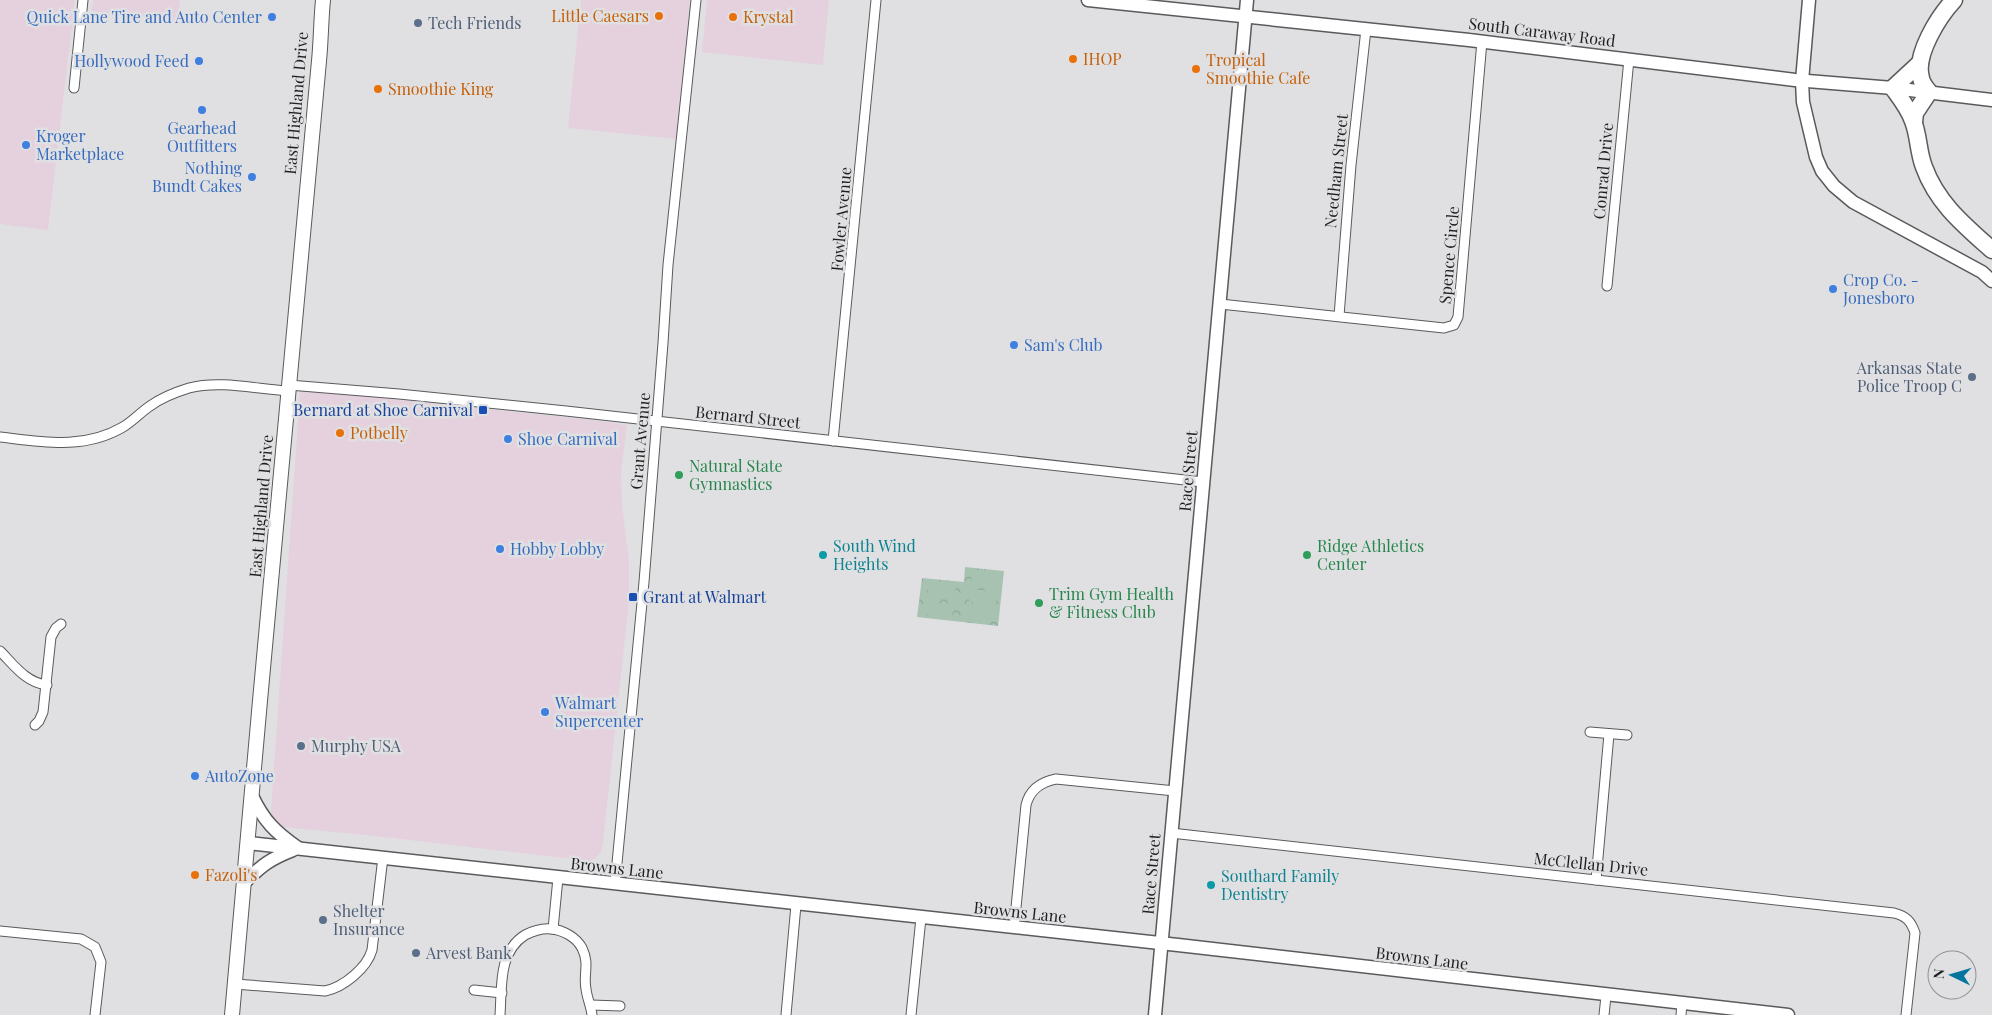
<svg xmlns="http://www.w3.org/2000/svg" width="1992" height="1015" viewBox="0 0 1992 1015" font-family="'Playfair Display',serif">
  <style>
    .commercial { fill: #e5d0de }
    .forest { fill: url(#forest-crowns) }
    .pitch { fill: #a7c2b0 }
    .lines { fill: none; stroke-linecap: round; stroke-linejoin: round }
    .street-casing { stroke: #595a5c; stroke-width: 11 }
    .secondary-casing { stroke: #595a5c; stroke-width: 15 }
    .primary-casing { stroke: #595a5c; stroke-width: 16 }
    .highway-casing { stroke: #595a5c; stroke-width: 19 }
    .street { stroke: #fff; stroke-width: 9 }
    .secondary { stroke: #fff; stroke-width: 12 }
    .primary { stroke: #fff; stroke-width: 14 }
    .highway { stroke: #fff; stroke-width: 16 }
    .food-dot { fill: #e8710a; stroke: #e0e0e3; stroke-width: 2 }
    .shop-dot { fill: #3f7fe0; stroke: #e0e0e3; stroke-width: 2 }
    .service-dot { fill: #5c6f8a; stroke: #e0e0e3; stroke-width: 2 }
    .transit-dot { fill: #1a4fb4; stroke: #e0e0e3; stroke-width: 2 }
    .leisure-dot { fill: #2e9e5b; stroke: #e0e0e3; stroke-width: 2 }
    .culture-dot { fill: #0f9aa8; stroke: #e0e0e3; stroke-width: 2 }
    .labels { text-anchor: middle; stroke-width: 5; stroke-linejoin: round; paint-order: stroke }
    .food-label { font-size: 16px; fill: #c56008; stroke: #e0e0e3; text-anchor: start }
    .shop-label { font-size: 16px; fill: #366cbe; stroke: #e0e0e3; text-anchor: start }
    .service-label { font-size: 16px; fill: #4e5e75; stroke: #e0e0e3; text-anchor: start }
    .street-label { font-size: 16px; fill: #1f1f20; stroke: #e0e0e3 }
    .transit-label { font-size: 16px; fill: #164399; stroke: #e0e0e3; text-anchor: end }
    .leisure-label { font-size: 16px; fill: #27864d; stroke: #e0e0e3; text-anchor: start }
    .culture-label { font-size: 16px; fill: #0d838f; stroke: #e0e0e3; text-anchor: start }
  </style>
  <defs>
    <pattern id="forest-crowns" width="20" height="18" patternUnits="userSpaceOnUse" patternTransform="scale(1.25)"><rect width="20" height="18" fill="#a7c2b0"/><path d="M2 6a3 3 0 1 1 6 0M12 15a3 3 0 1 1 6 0" fill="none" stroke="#8fa697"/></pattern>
  </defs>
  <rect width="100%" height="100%" fill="#e0e0e3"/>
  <g class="commercial">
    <polygon points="0,0 75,0 48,230 0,224"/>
    <polygon points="93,0 180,0 178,21 91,11"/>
    <polygon points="581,0 690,0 676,139 568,128"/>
    <polygon points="707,0 829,0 823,65 702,52"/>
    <polygon points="300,390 585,419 627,425 621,472 622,505 629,562 629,601 603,842 601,852 596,858 590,861 366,835 270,826"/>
  </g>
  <polygon class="forest" points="965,567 1004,571 998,626 917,617 922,578 964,582"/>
  <g class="pitch">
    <polygon points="972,571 999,574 998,587 971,584"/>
    <polygon points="929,584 956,587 954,600 927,597"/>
    <polygon points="970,589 997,592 996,605 969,602"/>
    <polygon points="927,602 954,605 952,617 925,614"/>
    <polygon points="968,606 995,609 994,622 967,619"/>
  </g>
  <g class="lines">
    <g class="street-casing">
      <g id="street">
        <polyline points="74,88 83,0"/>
        <polyline points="1607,286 1629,59"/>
        <polyline points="1220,304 1444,328 1454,325 1458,317 1482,41"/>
        <polyline points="1339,316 1351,165 1366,29"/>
        <polyline points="289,385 399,394 566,411 1203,482"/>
        <path d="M 0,437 C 43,442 84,450 123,427 C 133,421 141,412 150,406 C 161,398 176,392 189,388 C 220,380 256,389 288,391"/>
        <polyline points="833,441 876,0"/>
        <path d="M 0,651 C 13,664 26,683 47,685"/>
        <polyline points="35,725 39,721 43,712 51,637 56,628 61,624"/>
        <polyline points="1590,732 1627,735"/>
        <path d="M 1171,833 L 1894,913 C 1906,916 1911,921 1915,933 L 1906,1015"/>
        <polyline points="1596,880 1609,734"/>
        <polyline points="615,884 644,582 663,343 668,265 696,0"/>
        <path d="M 1014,928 L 1026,805 C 1030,789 1041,782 1056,779 L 1175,791"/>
        <polyline points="553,929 558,878"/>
        <polyline points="0,931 81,939 95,947 101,962 95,1015"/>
        <path d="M 235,984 L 325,991 C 344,987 367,968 372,950 L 383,857"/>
        <polyline points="474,990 502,993"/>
        <polyline points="591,1005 620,1006"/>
        <path d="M 500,1015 C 502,987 498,952 525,935 C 533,931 541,928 551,929 C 563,930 576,937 582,948 C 590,964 583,974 586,989 C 587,998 591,1006 592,1015"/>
        <polyline points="786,1015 796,905"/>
        <polyline points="911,1015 921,918"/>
        <polyline points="1604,1015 1606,996"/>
        <polyline points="1681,1015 1682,1003"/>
      </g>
    </g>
    <g class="secondary-casing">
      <g id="secondary">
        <polyline points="1088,0 1469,40 1795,80 1893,88 1992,100"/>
        <polyline points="1809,0 1802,81 1803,102 1816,157 1822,171 1834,186 1853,202 1982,272 1992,281"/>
        <path d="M 252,796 C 264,821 275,832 298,848"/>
        <polyline points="248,843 1178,945 1788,1015"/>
        <path d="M 244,883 C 262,865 270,859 293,850"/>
        <polyline points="1155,1015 1247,0"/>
      </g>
    </g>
    <g class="primary-casing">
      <path id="primary" d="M 232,1015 C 261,697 287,379 319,61 C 321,41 321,20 323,0"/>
    </g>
    <g class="highway-casing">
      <g id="highway">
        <path d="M 1920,63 L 1893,88 C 1901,99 1909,109 1913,121 C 1919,136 1918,152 1924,167 C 1937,203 1964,225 1992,250"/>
        <path d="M 1914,122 L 1915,113 L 1929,92 C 1926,88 1922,84 1921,78 C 1914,55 1939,16 1954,0"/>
      </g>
    </g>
    <use href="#street" class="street"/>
    <use href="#secondary" class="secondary"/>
    <use href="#primary" class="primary"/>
    <use href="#highway" class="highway"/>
  </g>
  <g class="food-dot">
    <circle cx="659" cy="16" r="5"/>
    <circle cx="733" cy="17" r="5"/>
    <circle cx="1073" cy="59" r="5"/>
    <circle cx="1196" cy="69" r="5"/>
    <circle cx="378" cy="89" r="5"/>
    <circle cx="340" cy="433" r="5"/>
    <circle cx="195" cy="875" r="5"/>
  </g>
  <g class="shop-dot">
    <circle cx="272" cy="17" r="5"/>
    <circle cx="199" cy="61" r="5"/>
    <circle cx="202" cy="110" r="5"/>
    <circle cx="26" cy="145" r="5"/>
    <circle cx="252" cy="177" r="5"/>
    <circle cx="1833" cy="289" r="5"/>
    <circle cx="1014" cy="345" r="5"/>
    <circle cx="508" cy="439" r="5"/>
    <circle cx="500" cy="549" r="5"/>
    <circle cx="545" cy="712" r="5"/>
    <circle cx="195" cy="776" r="5"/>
  </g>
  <g class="service-dot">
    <circle cx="418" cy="23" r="5"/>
    <circle cx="1972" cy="377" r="5"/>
    <circle cx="301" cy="746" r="5"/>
    <circle cx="323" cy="920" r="5"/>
    <circle cx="416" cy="953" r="5"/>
  </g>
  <g class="transit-dot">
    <rect x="478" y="405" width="10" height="10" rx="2.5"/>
    <rect x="628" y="592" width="10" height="10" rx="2.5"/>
  </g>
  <g class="leisure-dot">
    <circle cx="679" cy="475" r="5"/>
    <circle cx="1307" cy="555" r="5"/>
    <circle cx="1039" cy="603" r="5"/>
  </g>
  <g class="culture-dot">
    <circle cx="823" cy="555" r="5"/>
    <circle cx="1211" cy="885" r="5"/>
  </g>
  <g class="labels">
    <g class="food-label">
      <text x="649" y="22" text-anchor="end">Little Caesars</text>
      <text x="743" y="23">Krystal</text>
      <text x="1083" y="65">IHOP</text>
      <text x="1206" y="66">Tropical<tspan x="1206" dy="18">Smoothie Cafe</tspan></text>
      <text x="388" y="95">Smoothie King</text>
      <text x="350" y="439">Potbelly</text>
      <text x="205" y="881">Fazoli's</text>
    </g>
    <g class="shop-label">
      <text x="262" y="23" text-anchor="end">Quick Lane Tire and Auto Center</text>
      <text x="189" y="67" text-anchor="end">Hollywood Feed</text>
      <text x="202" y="134" text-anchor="middle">Gearhead<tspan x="202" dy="18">Outfitters</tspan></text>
      <text x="36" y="142">Kroger<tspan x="36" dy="18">Marketplace</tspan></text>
      <text x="242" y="174" text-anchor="end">Nothing<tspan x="242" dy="18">Bundt Cakes</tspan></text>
      <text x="1843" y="286">Crop Co. -<tspan x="1843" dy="18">Jonesboro</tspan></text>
      <text x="1024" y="351">Sam's Club</text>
      <text x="518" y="445">Shoe Carnival</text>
      <text x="510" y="555">Hobby Lobby</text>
      <text x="555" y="709">Walmart<tspan x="555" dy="18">Supercenter</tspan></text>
      <text x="205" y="782">AutoZone</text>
    </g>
    <g class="service-label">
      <text x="428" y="29">Tech Friends</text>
      <text x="1962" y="374" text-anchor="end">Arkansas State<tspan x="1962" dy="18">Police Troop C</tspan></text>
      <text x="311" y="752">Murphy USA</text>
      <text x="333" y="917">Shelter<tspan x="333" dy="18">Insurance</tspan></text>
      <text x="426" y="959">Arvest Bank</text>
    </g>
    <g class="street-label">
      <text transform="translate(1542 32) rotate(7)" y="6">South Caraway Road</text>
      <text transform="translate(296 103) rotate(-85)" y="6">East Highland Drive</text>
      <text transform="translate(1336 171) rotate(-84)" y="6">Needham Street</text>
      <text transform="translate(1603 171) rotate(-85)" y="6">Conrad Drive</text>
      <text transform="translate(841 219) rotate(-85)" y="6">Fowler Avenue</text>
      <text transform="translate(1449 255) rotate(-85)" y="6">Spence Circle</text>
      <text transform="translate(748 417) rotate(6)" y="6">Bernard Street</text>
      <text transform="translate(640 441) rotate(-85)" y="6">Grant Avenue</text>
      <text transform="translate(1188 471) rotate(-85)" y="6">Race Street</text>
      <text transform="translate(261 506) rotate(-85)" y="6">East Highland Drive</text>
      <text transform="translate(1591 864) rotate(6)" y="6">McClellan Drive</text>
      <text transform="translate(617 868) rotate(6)" y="6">Browns Lane</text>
      <text transform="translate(1151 874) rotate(-85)" y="6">Race Street</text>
      <text transform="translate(1020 912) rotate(6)" y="6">Browns Lane</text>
      <text transform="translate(1422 958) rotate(7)" y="6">Browns Lane</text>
    </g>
    <g class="transit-label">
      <text x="473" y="416">Bernard at Shoe Carnival</text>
      <text x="643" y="603" text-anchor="start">Grant at Walmart</text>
    </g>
    <g class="leisure-label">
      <text x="689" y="472">Natural State<tspan x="689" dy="18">Gymnastics</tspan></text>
      <text x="1317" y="552">Ridge Athletics<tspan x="1317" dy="18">Center</tspan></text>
      <text x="1049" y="600">Trim Gym Health<tspan x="1049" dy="18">&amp; Fitness Club</tspan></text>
    </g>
    <g class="culture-label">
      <text x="833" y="552">South Wind<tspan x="833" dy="18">Heights</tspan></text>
      <text x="1221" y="882">Southard Family<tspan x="1221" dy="18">Dentistry</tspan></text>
    </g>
  </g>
  <g transform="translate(1952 975) rotate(275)"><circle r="24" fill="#e0e0e3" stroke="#939395"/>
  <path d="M0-4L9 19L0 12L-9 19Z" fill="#02759f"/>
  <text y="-8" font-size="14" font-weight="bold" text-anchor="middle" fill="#1f1f20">N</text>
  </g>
</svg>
